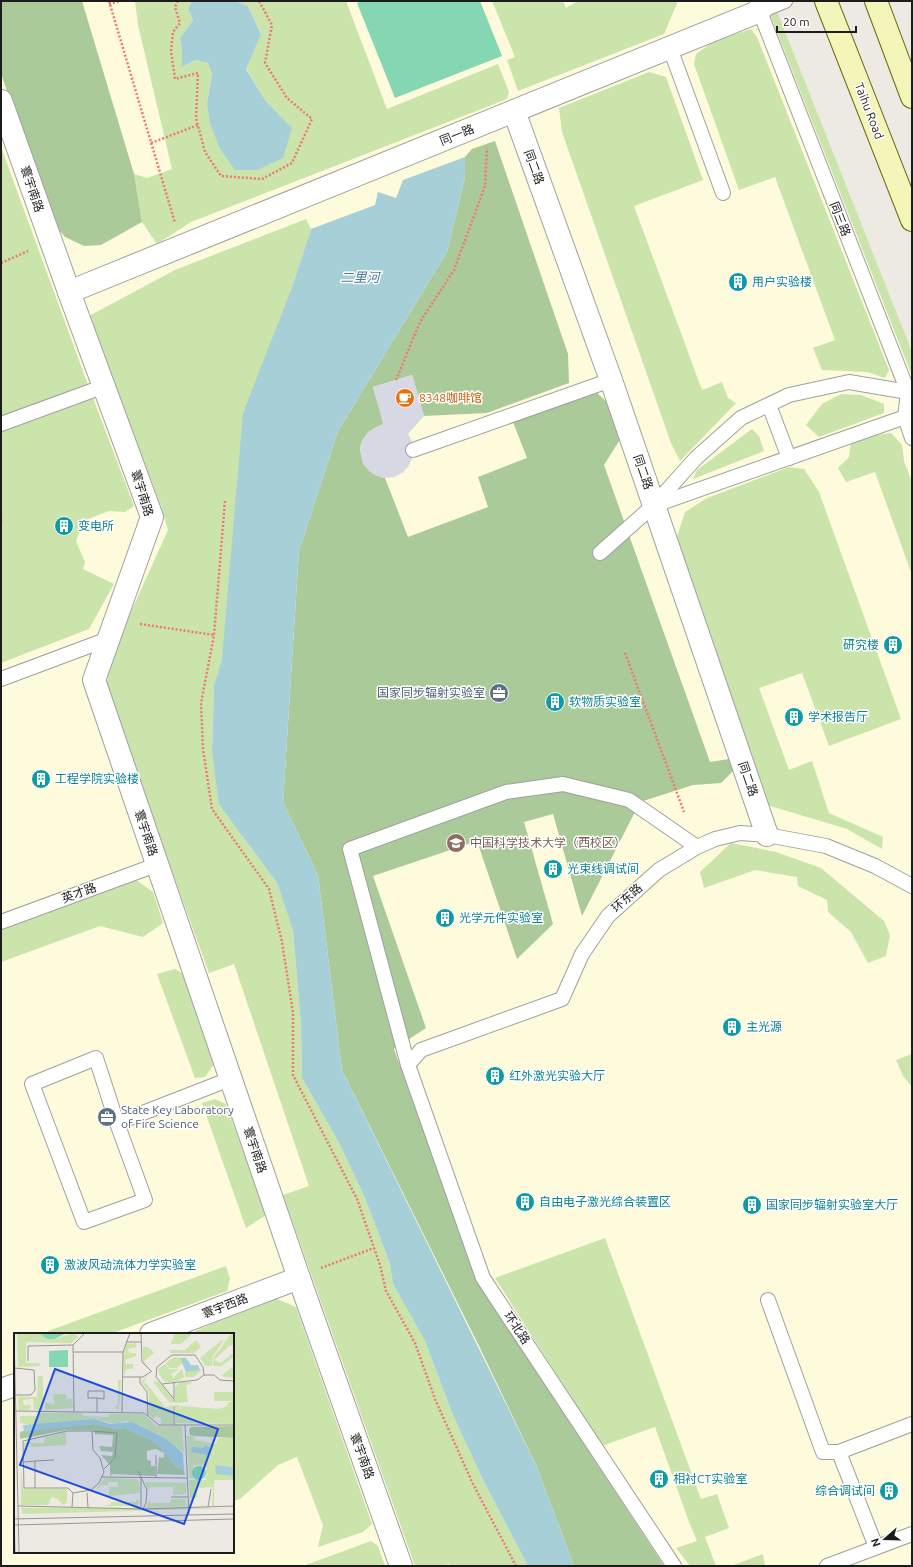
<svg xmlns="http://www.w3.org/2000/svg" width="913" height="1567" viewBox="0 0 913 1567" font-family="Ubuntu,'Noto Sans SC',sans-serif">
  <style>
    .education { fill: #fdfbdc; fill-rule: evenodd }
    .grass { fill: #cae4ab }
    .forest { fill: #aaca9a }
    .pitch { fill: #85d7b4 }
    .plaza { fill: #d7d8e3 }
    .water { fill: #a6cfd8 }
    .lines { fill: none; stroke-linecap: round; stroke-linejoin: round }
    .lane-casing { stroke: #a0a0a0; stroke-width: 16 }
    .street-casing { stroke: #a0a0a0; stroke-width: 24 }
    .secondary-casing { stroke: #656b0c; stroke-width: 24 }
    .path { stroke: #f07871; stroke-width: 2.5; stroke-dasharray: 2 2; stroke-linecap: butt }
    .lane { stroke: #fff; stroke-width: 14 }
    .street { stroke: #fff; stroke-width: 22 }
    .secondary { stroke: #f4f5b9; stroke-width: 22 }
    .labels { text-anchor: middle; stroke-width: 3; stroke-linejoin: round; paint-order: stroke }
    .street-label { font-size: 12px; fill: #1c1c1c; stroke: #fff }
    .culture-label { font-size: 12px; fill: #0d838f; stroke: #fff; text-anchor: start }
    .food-label { font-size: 12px; fill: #c56008; stroke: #fff; text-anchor: start }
    .service-label { font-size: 12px; fill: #4e5e75; stroke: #fff; text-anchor: end }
    .education-label { font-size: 12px; fill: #785e54; stroke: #fff; text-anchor: start }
    .water-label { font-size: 13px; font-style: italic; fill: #4d799e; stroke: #fff }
    .inset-road { fill: none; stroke: #999793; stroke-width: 1 }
    .view { fill: #1d4ed8; fill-opacity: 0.15; stroke: #1d4ed8; stroke-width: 2 }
    .inset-edge { fill: none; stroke: #1c1c1c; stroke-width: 2 }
  </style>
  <rect width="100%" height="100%" fill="#ede9e3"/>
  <path class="education" d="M 1,1 L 773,1 L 912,353 L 912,1565 L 1,1566 ZM 15,1334 L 233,1334 L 233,1552 L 15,1552 Z"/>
  <g class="grass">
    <polygon points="135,1 192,1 188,9 193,20 180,38 182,51 182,67 196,60 208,63 212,72 207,103 292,128 265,100 246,68 261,33 248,6 235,1 346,1 387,109 498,64 509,92 507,99 191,222 157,244 142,222 134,174 147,178 172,169 138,25"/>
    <polygon points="492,1 563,1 566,8 578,1 678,1 664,34 518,91 507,60 515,57"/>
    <polygon points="765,1 773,1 912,352 912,376"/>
    <polygon points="751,29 757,37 889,370 885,378 867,372 822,370 813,348 835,340 775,177 739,190 694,64 696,54 714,41"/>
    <polygon points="649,72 666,77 703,180 634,206 702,390 722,382 728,398 736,403 680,461 671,443 562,132 559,108"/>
    <polygon points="1,147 88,385 1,417"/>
    <polygon points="306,219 311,229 291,290 222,659 214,685 212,752 243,837 277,883 293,931 301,1024 302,1078 338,1141 365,1198 390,1264 393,1284 425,1341 452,1413 483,1480 528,1566 450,1566 449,1564 443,1566 415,1566 283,1195 309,1186 234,964 209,973 106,689 111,656 168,530 161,506 89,316 175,270"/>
    <polygon points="841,394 861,395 884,404 884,413 819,437 806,425 822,404"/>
    <polygon points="93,398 134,506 125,512 109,511 83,521 76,541 85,562 83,569 114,584 89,629 1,663 1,432"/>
    <polygon points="752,429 759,436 764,451 693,479 697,470"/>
    <polygon points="891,433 902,445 904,461 912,482 912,575 875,472 846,482 838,468 849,457 851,443 871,436"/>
    <polygon points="789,467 804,469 819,492 901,719 829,746 802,673 759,688 789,770 812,761 829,813 883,837 882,849 847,829 767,805 676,540 685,512 707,498"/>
    <polygon points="731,843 776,852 821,868 884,921 890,935 886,956 868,963 851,932 828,912 827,900 798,886 797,877 755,870 704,888 700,872"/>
    <polygon points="136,880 153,892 163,923 143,937 100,926 1,962 1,929"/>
    <polygon points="175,969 183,974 214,1064 205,1077 195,1078 157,974"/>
    <polygon points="912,1054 912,1087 903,1076 896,1060"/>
    <polygon points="215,1099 226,1104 266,1215 246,1228 202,1103"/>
    <polygon points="605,1238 701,1499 717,1494 729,1528 705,1537 716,1566 690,1566 676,1548 697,1541 689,1522 655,1427 602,1446 495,1278"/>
    <polygon points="226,1266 230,1279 227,1291 110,1334 49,1334 48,1331"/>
    <polygon points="275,1298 296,1307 372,1524 363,1532 318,1547 323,1525 297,1457 278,1465 240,1499 233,1501 233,1334 197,1334 195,1331"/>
    <polygon points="371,1541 378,1546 385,1566 303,1566"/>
    <polygon points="763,1554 765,1566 731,1566"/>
  </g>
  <g class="forest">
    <polygon points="1,1 82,1 134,174 142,222 101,245 84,246 65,237 53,222 1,74"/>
    <path d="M 495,141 L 568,354 L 569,383 L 487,413 L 424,416 L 412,375 L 373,387 L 384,424 C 371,428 357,440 361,454 C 362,458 366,462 368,465 C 374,473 375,475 385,478 L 408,537 L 488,507 L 478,477 L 527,458 L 513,422 L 596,392 L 608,403 L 621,438 L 604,465 L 710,762 L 729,759 L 733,771 L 721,783 L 693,785 L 640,802 L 582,916 L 553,814 L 524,822 L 553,924 L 517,959 L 477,841 L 373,876 L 426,1028 L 394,1049 L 478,1283 L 664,1566 L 574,1566 L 536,1465 L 478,1344 L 342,1070 L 318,875 L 283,802 L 299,551 L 338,431 L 447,252 L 465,177 L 465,157 L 472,149 Z"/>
  </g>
  <polygon class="pitch" points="362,1 480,1 502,56 395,98 357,3"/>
  <polygon class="plaza" points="412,375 424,416 408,434 412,442 413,450 412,459 408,467 402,473 394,477 385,478 376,476 369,471 363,464 361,456 360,447 363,439 368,432 383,424 373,387"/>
  <g class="water">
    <polygon points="192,1 235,1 248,6 261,34 246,69 265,100 292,128 283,158 257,170 235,170 220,149 210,123 207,103 212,73 208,63 196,60 182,67 182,51 180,38 193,20 188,9"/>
    <polygon points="465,157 465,177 447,252 338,431 299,551 283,802 318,875 342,1070 536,1465 574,1566 528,1566 483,1480 452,1413 425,1341 393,1284 390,1264 365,1198 338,1141 302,1078 301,1024 293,931 277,883 219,804 212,752 214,685 222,659 243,413 291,290 311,229 375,205 378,192 396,198 403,180"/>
  </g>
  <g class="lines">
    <g class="lane-casing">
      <g id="lane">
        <polyline points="757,4 908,392 905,417 912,438"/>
        <polyline points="760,11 785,1"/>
        <polyline points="670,48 723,193"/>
        <polyline points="769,405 789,458"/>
        <polyline points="1,424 105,386"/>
        <polyline points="413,450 611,380"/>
        <polyline points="655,505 905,417"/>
        <polyline points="600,553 654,505 696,458 741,418 789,395 849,382 908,392"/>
        <polyline points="1,679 108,639"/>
        <polyline points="1,922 156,865"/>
        <polyline points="408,1065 421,1050 562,999 582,954 608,916 659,870 697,847 715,839 740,833 767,835 826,846 875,866 912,886"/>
        <polyline points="117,1123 145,1200 84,1222 32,1084 96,1058 117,1123 230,1079"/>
        <polyline points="768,1300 823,1452 839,1452"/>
        <polyline points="876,1547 839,1452 912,1424"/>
        <polyline points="674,1566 483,1278 408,1065 350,849 506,792 563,784 629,800 697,847"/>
        <polyline points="827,1566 912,1534"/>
      </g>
    </g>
    <g class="street-casing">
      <g id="street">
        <polyline points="1,101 69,292 152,517 94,680 299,1278 401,1566"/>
        <polyline points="514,111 611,380 767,835"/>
        <polyline points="69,292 760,11"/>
        <polyline points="151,1334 299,1278"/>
        <polyline points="1,1390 15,1385"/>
      </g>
    </g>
    <g class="secondary-casing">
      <g id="secondary">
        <polyline points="826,1 912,220"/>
        <polyline points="876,1 912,97"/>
      </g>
    </g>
    <g class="path">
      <polyline points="109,1 175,223"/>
      <polyline points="178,1 175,7 180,23 173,32 171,51 175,79 198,73 196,118 205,152 221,176 262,179 292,163 312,119 287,98 265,63 272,25 259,1"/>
      <polyline points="109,4 121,1"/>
      <polyline points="151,143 198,125"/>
      <polyline points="1,263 28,251"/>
      <polyline points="396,380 420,322 454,270 485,186 487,148"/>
      <polyline points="225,501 214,635 201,703 203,749 212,809 269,889 282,942 293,1013 293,1075 357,1199 380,1265 386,1291 415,1343 435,1399 472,1482 516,1566"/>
      <polyline points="1,516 1,523"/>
      <polyline points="140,624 214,635"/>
      <polyline points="625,653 684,812"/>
      <polyline points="321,1268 374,1248"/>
    </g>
    <use href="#lane" class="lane"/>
    <use href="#street" class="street"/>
    <use href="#secondary" class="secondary"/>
  </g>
  <defs>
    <g id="building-disc" transform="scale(1)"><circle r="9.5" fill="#0f9aa8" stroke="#fff"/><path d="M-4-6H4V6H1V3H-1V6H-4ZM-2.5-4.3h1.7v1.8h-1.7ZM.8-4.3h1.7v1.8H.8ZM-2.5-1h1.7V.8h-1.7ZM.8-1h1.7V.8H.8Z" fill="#fff"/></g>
    <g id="cafe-disc" transform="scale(1)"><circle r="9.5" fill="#e8710a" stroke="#fff"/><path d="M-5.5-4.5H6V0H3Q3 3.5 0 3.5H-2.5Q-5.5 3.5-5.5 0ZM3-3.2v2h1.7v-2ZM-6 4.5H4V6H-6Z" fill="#fff"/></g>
    <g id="office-disc" transform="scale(1)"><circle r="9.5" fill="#5c6f8a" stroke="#fff"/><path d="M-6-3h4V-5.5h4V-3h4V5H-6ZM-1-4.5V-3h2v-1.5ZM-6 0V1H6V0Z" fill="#fff"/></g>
    <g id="university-disc" transform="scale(1)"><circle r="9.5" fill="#8d6e63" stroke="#fff"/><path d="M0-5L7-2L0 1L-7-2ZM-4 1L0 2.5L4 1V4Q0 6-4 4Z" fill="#fff"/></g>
  </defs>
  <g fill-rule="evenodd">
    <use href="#building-disc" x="738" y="282"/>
    <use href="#cafe-disc" x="405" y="398"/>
    <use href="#building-disc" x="64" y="526"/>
    <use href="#building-disc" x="893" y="645"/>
    <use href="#office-disc" x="499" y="693"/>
    <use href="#building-disc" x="555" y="702"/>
    <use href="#building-disc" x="794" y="717"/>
    <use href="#building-disc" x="41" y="779"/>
    <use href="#university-disc" x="456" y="843"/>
    <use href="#building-disc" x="553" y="869"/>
    <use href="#building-disc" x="445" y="918"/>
    <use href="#building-disc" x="732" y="1027"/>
    <use href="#building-disc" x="495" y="1076"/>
    <use href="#office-disc" x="107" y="1117"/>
    <use href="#building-disc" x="525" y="1202"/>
    <use href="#building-disc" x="752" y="1205"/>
    <use href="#building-disc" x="50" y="1265"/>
    <use href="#building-disc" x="659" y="1479"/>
    <use href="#building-disc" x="889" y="1491"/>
  </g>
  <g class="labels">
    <g class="street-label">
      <text transform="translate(869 111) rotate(69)" y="4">Taihu Road</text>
      <text transform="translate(457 135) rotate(-22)" y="4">同一路</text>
      <text transform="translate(534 167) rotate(70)" y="4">同二路</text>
      <text transform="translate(32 189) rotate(71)" y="4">寰宇南路</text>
      <text transform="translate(840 219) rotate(69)" y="4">同三路</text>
      <text transform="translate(643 472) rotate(71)" y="4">同二路</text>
      <text transform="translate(142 493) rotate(73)" y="4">寰宇南路</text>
      <text transform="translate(748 779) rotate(71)" y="4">同二路</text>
      <text transform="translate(146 833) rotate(71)" y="4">寰宇南路</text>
      <text transform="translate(79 893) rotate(-20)" y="4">英才路</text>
      <text transform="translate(627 898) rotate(-42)" y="4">环东路</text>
      <text transform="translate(255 1150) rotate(71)" y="4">寰宇南路</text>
      <text transform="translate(225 1306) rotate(-21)" y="4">寰宇西路</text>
      <text transform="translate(517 1328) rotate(56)" y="4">环北路</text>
      <text transform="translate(362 1456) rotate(70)" y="4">寰宇南路</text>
    </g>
    <g class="culture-label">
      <text x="752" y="286">用户实验楼</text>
      <text x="78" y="530">变电所</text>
      <text x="879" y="649" text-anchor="end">研究楼</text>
      <text x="569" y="706">软物质实验室</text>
      <text x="808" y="721">学术报告厅</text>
      <text x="55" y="783">工程学院实验楼</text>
      <text x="567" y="873">光束线调试间</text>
      <text x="459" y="922">光学元件实验室</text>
      <text x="746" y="1031">主光源</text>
      <text x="509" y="1080">红外激光实验大厅</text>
      <text x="539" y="1206">自由电子激光综合装置区</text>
      <text x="766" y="1209">国家同步辐射实验室大厅</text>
      <text x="64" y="1269">激波风动流体力学实验室</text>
      <text x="673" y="1483">相衬CT实验室</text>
      <text x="875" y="1495" text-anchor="end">综合调试间</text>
    </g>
    <g class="food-label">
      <text x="419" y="402">8348咖啡馆</text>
    </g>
    <g class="service-label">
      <text x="485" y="697">国家同步辐射实验室</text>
      <text x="121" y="1114" text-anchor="start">State Key Laboratory<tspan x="121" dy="14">of Fire Science</tspan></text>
    </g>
    <g class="education-label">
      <text x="470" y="847">中国科学技术大学（西校区）</text>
    </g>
    <g class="water-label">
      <text x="360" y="282">二里河</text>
    </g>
  </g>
  <g transform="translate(14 1333)">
    <rect width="220" height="220" fill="#ede9e3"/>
    <path d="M 3,0 L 25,0 L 33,6 L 40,6 L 60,0 L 64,4 L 57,10 L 12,9 L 12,30 L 26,30 L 25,33 L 4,34 ZM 161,0 L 176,0 L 177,2 L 167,11 L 157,11 ZM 218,0 L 220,0 L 220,12 L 216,12 L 200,27 L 207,30 L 218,21 L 220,24 L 207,33 L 199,33 L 200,24 ZM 182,7 L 187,14 L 180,20 L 157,20 L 155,17 L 171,17 ZM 208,7 L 210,7 L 199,23 L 198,33 L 192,33 L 186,25 ZM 122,10 L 122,14 L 114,16 L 115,20 L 122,20 L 122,23 L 111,27 L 112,31 L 119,31 L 119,36 L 112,36 L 110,43 L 109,26 L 112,11 ZM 129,13 L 136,15 L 140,20 L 130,28 L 136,36 L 129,29 ZM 160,24 L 166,25 L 169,30 L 163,35 L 155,35 L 152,30 ZM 151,31 L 155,36 L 165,36 L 157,41 L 159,45 L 168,36 L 170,44 L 162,49 L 151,49 L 145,41 L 145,35 ZM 220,33 L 220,45 L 207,43 ZM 186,36 L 187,37 L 180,44 L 171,44 L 171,39 ZM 134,42 L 129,51 L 132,50 L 151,74 L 159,72 L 159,91 L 147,91 L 147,85 L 142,83 L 139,86 L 135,81 L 135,59 L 127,49 ZM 24,43 L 29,43 L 29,76 L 20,77 L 19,66 L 9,67 L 10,72 L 17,72 L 16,77 L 5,77 L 4,64 L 23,64 ZM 104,47 L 107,47 L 105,78 L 101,75 L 104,71 ZM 144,48 L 159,65 L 159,70 L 156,70 L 139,49 ZM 166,49 L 177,49 L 177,51 L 172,52 L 174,69 L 161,70 L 161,54 ZM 200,59 L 220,59 L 220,68 L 200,68 ZM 39,61 L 51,61 L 53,66 L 58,66 L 59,75 L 31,77 L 31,70 L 41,71 ZM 215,69 L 220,69 L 220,91 L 161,90 L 161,72 L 165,72 L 167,77 L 167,73 L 204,76 L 212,74 ZM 24,80 L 69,80 L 69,83 L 95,84 L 95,81 L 129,81 L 143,93 L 168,93 L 170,119 L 125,92 L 112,88 L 102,91 L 80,86 L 19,92 L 6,90 L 6,83 L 24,83 ZM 52,99 L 52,112 L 17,114 L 17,111 L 13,111 L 13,116 L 10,116 L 10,110 L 17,108 L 17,110 L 30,110 L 31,104 ZM 173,103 L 181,103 L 180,107 L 202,111 L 204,105 L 220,105 L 220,136 L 219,134 L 201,132 L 220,143 L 220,147 L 200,147 L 200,173 L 198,172 L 199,154 L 182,155 L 184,163 L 179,167 L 176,164 L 175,147 L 192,147 L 192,132 L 179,132 L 179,145 L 175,145 ZM 7,137 L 9,156 L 53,156 L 53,170 L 49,172 L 44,166 L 38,164 L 34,172 L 7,172 ZM 91,145 L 122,146 L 125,148 L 126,160 L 95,163 L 95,154 L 104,154 L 104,149 L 94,149 L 94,152 L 88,152 L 82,156 ZM 131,149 L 172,150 L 172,161 L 159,162 L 159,154 L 137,154 L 134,157 ZM 122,166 L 126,168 L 124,173 L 88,173 L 96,172 L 97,169 L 122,169 ZM 157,166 L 171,166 L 173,173 L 132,175 L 135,168 L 137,170 L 156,170 ZM 7,175 L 220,175 L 9,181 Z" fill="#cae4ab"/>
    <path d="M 80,91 L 101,96 L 110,95 L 136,106 L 147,115 L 161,133 L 170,138 L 171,142 L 143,141 L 145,124 L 150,125 L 150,120 L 142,116 L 133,118 L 133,127 L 137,128 L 137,133 L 141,133 L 141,143 L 98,141 L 96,143 L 96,132 L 87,122 L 98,123 L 99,119 L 87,118 L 85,113 L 98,114 L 99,102 L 81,101 L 80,97 L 52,97 L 6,106 L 6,99 L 16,96 ZM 220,93 L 220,105 L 181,103 L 176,102 L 175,97 L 177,94 Z" fill="#aaca9a"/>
    <path d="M 25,0 L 53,0 L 40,6 L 33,6 ZM 54,17 L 54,34 L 35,34 L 35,18 ZM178 140a7 7 0 1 1 14 0a7 7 0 1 1-14 0Z" fill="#85d7b4"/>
    <path d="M 166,25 L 172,25 L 177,32 L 184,32 L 186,37 L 172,39 ZM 80,86 L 96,91 L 118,89 L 152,106 L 169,120 L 170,138 L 161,133 L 147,115 L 136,106 L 110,95 L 101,96 L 80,91 L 10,99 L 9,92 ZM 191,112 L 198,116 L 194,122 L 177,119 L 178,114 L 190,115 ZM 201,132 L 219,134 L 220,143 L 202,141 Z" fill="#a6cfd8"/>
    <path class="inset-road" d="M 0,0 L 5,220M 127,0 L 128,29 L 137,38M 112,9 L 127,9M 59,19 L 109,19M 14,28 L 14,13 L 59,12M 1,35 L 20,37 L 21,57 L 17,62 L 2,62M 108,44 L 129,44 L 138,38M 126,44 L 126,50 L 133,59 L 134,83M 148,51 L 183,47 L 190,42 L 200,42 L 206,47 L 220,48M 83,65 L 74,65 L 74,58 L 90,58 L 90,66 L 83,65 L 83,79M 160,65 L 160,50M 160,69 L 160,66 L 142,44 L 143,34 L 158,22 L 181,22 L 189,34 L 190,42M 160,73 L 160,92M 0,78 L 130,80 L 145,92 L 220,92M 60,78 L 59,12 L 71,0M 108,79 L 109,19 L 116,0M 171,92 L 175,182M 78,98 L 79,117 L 86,125 L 90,139 L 85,150 L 77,157 L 59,160 L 54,155 L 10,155 L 9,108 L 53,98 L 78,98 L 103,100 L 101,125 L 90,136M 21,128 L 40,127M 10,129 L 21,128 L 21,155M 124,138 L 133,157 L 132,170 L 129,176M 88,144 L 173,145M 142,145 L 142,122M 73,160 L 74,174M 157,164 L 174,164M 4,173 L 129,176 L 220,173M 58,174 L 59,160M 127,174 L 127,145M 194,174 L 197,156M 0,178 L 1,220M 0,186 L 220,181M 0,192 L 220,186"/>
    <path class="view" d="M 41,36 L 204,96 L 170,191 L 6,132 Z"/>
    <rect width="220" height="220" class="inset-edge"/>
  </g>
  <rect width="913" height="1567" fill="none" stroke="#1c1c1c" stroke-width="4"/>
  <g transform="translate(885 1539) rotate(250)" stroke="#ffffff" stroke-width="3" paint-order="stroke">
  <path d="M0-3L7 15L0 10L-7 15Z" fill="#1c1c1c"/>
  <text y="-6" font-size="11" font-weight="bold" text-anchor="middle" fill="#1c1c1c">N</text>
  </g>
  <path d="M777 26v6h79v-6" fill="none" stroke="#1c1c1c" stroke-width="2"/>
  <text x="783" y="26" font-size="12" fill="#1c1c1c" stroke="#ffffff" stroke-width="3" paint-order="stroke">20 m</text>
</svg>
